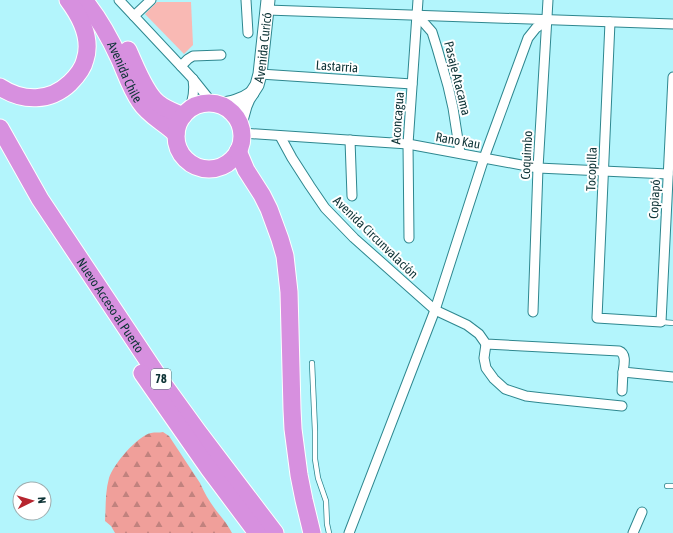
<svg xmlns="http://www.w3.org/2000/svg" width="673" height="533" viewBox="0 0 673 533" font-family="'Asap Condensed',sans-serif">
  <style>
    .grass { fill: #f9b9b4 }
    .forest { fill: url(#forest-firs) }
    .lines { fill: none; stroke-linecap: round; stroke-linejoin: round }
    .lane-casing { stroke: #2e878f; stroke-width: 6 }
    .street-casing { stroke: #2e878f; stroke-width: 11 }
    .secondary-casing { stroke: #2e878f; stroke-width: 15 }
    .highway-casing { stroke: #fff; stroke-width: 19 }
    .lane { stroke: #fff; stroke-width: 4.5 }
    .street { stroke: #fff; stroke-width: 9 }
    .secondary { stroke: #fff; stroke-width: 13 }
    .highway { stroke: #d790df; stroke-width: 17 }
    .labels { text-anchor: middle; stroke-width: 4; stroke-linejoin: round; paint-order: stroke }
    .shield { fill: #fff; stroke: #567072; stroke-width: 1 }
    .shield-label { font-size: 12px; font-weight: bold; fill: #0e3336 }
    .street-label { font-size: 13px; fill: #0e3336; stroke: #fff }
  </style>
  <defs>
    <pattern id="forest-firs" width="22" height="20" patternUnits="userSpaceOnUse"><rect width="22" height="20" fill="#f09f9a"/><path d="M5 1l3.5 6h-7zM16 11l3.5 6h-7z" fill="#c1827e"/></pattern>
  </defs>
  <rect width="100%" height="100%" fill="#b3f5fc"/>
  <polygon class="grass" points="157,2 191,2 193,45 184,54 145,14"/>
  <path class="forest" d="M 163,432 L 169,436 L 200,483 C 204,492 209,501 215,509 C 221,517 227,523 232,533 L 115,533 L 111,526 L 105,521 C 106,507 105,492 109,478 C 113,465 137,436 151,433 C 155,432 159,433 163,432 Z"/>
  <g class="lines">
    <g class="lane-casing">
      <g id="lane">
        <polyline points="661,322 673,323"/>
        <polyline points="312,363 315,431 315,459 318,478 326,501 327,524 329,533"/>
        <polyline points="667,486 673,486"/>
      </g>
    </g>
    <g class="street-casing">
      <g id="street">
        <polyline points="119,0 193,79 213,104"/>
        <polyline points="246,0 248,33"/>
        <polyline points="267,10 673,24"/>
        <polyline points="417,15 432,32 437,48 448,86 453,108 460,153"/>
        <polyline points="134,16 151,0"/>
        <polyline points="610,22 597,318 661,322 673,77"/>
        <polyline points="181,66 188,59 193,56 221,55"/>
        <polyline points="260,74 412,84"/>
        <path d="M 189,110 C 193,100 195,91 193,79"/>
        <polyline points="242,133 408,144 538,168 668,174"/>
        <path d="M 280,136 L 292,158 L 310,186 L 325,208 L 354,238 L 435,310 L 467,325 L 479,334 L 486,344 L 619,351 C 627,354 624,365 623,372 L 673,377"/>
        <polyline points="350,140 352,196"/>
        <polyline points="409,238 408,144 418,0"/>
        <polyline points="533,312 538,168 548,0"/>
        <polyline points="486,344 484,358 486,368 494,379 505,389 526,396 543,398 622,406"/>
        <polyline points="622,391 623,372"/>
        <polyline points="349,533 435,310 484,158 528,38 536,28 547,20"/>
        <polyline points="633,533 642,512"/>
      </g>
    </g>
    <g class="secondary-casing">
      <g id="secondary">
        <path d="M 218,105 C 231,103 241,101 252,93"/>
        <path id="s1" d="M 240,124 L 245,106 L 248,99 L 257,85 L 260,74 L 268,0"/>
      </g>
    </g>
    <g class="highway-casing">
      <g id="highway">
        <path id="s2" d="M 84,0 C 99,18 110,38 120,60 C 126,74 131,89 140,102 C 149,116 165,123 176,134"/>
        <path d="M 128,50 C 135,65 145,93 158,103 C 165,109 174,112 183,116"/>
        <path d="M 0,87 C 23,102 50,102 70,83 C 77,76 83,69 85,60 C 92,39 80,16 68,0"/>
        <circle cx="209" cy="136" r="33"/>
        <path id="s3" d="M 0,128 L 40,199 L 162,382 L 199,433 L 275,533"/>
        <polyline points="238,151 246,170 262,195 269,209 280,239 285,256 289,292 292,409 293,429 299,475 304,500 312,533"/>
        <polyline points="142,373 209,469 257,533"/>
      </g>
    </g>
    <use href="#lane" class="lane"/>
    <use href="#street" class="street"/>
    <use href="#secondary" class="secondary"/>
    <use href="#highway" class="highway"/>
  </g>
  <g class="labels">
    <rect class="shield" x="151" y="369" width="20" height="20" rx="3"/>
    <g class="shield-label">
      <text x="161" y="383">78</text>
    </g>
    <g class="street-label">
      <text dy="5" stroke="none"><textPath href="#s1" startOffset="81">Avenida Curicó</textPath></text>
      <text transform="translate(337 66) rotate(4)" y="5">Lastarria</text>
      <text dy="5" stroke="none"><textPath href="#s2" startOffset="83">Avenida Chile</textPath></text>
      <text transform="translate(458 78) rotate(76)" y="5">Pasaje Atacama</text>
      <text transform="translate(397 118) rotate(-86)" y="5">Aconcagua</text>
      <text transform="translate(458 140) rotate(10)" y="5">Rano Kau</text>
      <text transform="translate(526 155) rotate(-87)" y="5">Coquimbo</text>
      <text transform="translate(591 169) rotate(-88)" y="5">Tocopilla</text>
      <text transform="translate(654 199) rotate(-87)" y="5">Copiapó</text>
      <text transform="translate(376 237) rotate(44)" y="5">Avenida Circunvalación</text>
      <text dy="5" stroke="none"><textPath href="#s3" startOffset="209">Nuevo Acceso al Puerto</textPath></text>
    </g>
  </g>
  <g transform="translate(32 501) rotate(85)"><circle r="19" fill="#ffffff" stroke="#9fadaf"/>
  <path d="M0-3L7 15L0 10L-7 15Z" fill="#b6252f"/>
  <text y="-6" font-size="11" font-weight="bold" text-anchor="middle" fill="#0e3336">N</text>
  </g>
</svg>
